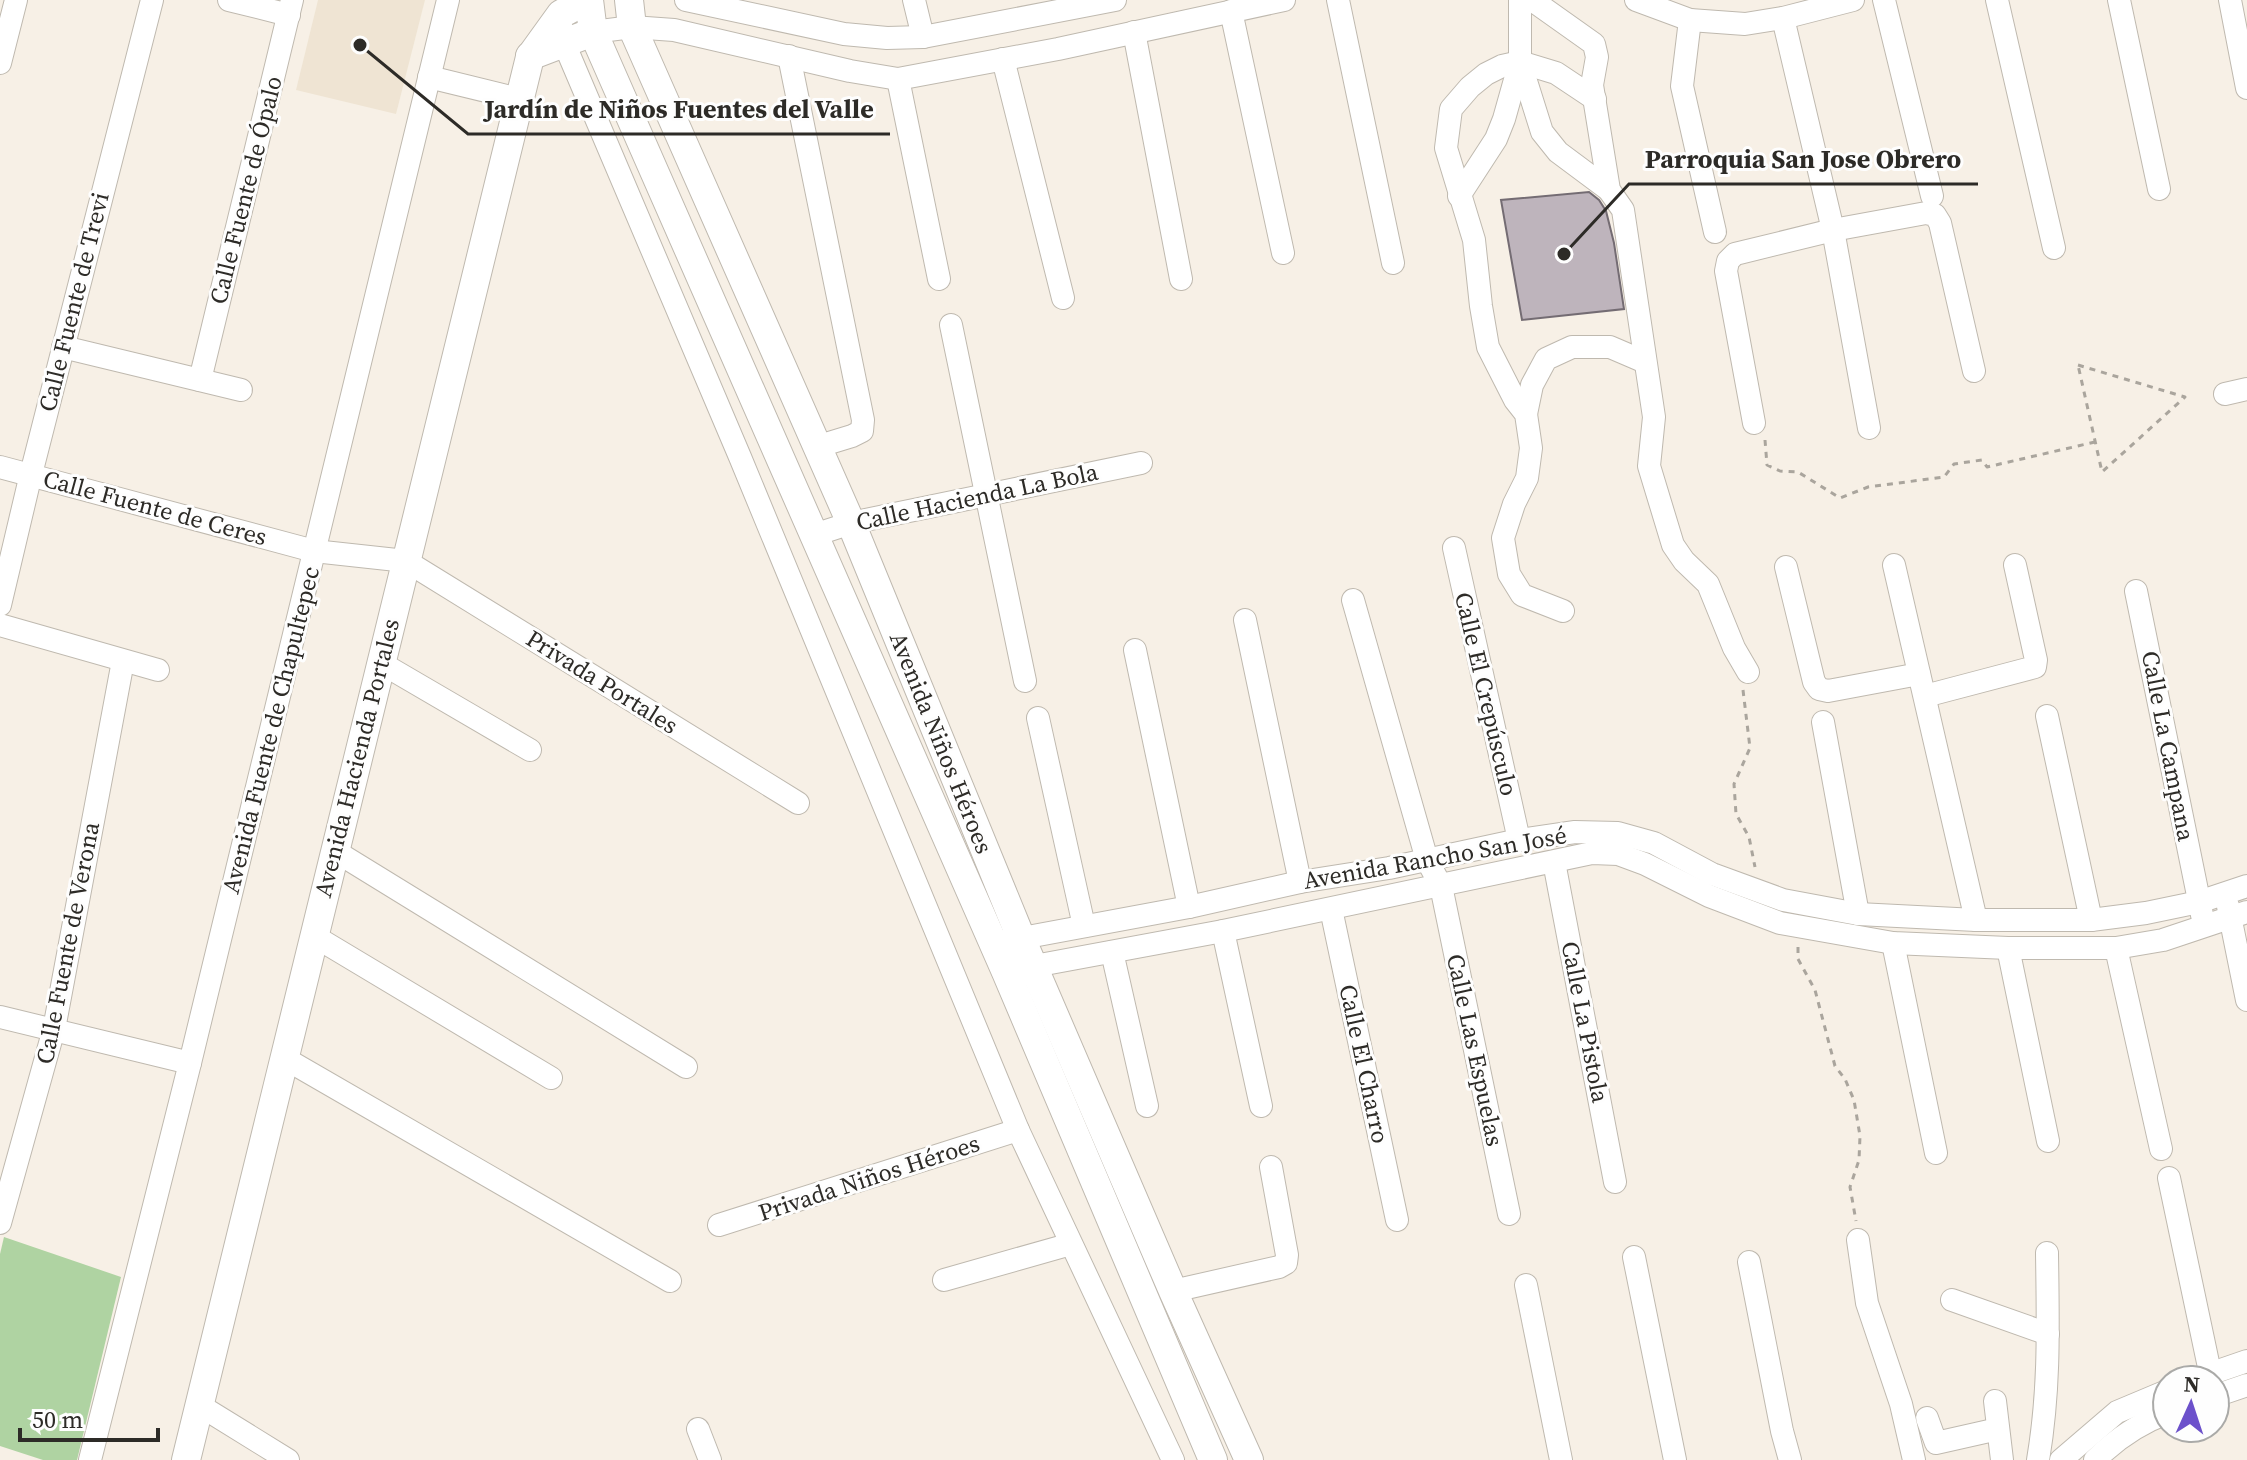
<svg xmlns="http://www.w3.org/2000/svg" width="2247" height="1460" viewBox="0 0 2247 1460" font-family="'Source Serif 4',serif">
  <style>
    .built { fill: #efe4d3 }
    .green { fill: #afd3a2 }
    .building { fill: #beb4bc; stroke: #746c73; stroke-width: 2 }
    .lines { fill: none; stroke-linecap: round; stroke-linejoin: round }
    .minor-casing { stroke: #bfb9af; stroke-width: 24 }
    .major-casing { stroke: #bfb9af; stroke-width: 30 }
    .path { stroke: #aaa59d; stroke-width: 3; stroke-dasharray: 6 6; stroke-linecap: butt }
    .minor { stroke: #fff; stroke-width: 22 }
    .major { stroke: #fff; stroke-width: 28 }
    .labels { text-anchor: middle; stroke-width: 6; stroke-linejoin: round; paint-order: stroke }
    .street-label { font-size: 24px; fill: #2d2b27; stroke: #fefefe }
    .leader { fill: none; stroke: #2d2b27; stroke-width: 3 }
    .callout-dot { fill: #2d2b27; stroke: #fefefe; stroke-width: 3 }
    .callout-label { font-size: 26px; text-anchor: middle; font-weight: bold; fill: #2d2b27; stroke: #fefefe; stroke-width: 6; stroke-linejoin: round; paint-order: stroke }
  </style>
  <rect width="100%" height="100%" fill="#f7f0e6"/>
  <polygon class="built" points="318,0 425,0 396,114 296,90"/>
  <polygon class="green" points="4,1237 121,1277 77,1460 43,1460 0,1446 0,1254"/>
  <polygon class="building" points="1589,192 1599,200 1606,211 1614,243 1624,309 1522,320 1501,200"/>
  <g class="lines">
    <g class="minor-casing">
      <g id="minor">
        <polyline points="229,0 289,15"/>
        <polyline points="686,0 844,34 887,38 923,37 1115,0"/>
        <polyline points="914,0 923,37"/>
        <polyline points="1338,0 1393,263"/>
        <polyline points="1520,0 1520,62 1542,132 1558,152 1609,190"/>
        <polyline points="1532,0 1594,44 1597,57 1592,85 1609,190 1623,210 1654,417 1649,466 1673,545 1684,561 1708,584 1734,648 1748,672"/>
        <polyline points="1636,0 1690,20 1745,24 1783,18 1853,0"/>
        <polyline points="1884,0 1932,196"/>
        <polyline points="1997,0 2054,248"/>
        <polyline points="2119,0 2159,189"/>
        <polyline points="2230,0 2247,88"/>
        <polyline points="1231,11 1283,253"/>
        <polyline points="1783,18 1833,230 1869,428"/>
        <polyline points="1690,20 1682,86 1715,232"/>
        <polyline points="562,29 564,43 740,457 1018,1130 1173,1460"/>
        <polyline points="593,32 632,27 674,30 850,71 898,79 1058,49 1284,0"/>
        <polyline points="1134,32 1181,279"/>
        <polyline points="789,56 863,420 862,431 852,436 816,447"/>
        <polyline points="1003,59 1063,298"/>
        <polyline points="1520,62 1502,66 1486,74 1470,87 1451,109 1446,148 1474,240 1481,306 1488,347 1515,400 1526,414 1531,448 1527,478 1514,504 1503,538 1509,574 1522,595 1563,611"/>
        <polyline points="0,63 16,0"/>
        <polyline points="429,77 519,99"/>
        <polyline points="898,79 939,279"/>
        <polyline points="1459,196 1496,139 1504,119 1520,62 1556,73 1595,99"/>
        <polyline points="951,325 1025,681"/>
        <polyline points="63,347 241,390"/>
        <polyline points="200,380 292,0"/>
        <polyline points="2225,394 2247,389"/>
        <polyline points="1526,414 1532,385 1546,359 1572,347 1610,347 1645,362"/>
        <polyline points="1754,423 1726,271 1728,261 1735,254 1833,230 1926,213 1935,215 1940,223 1974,371"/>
        <polyline points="0,467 314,551 406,561 798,803"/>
        <polyline points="814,535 851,523 1141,463"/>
        <polyline points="1454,548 1519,840"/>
        <polyline points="1894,565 1976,920"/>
        <polyline points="1786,567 1814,682 1819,689 1828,691 1919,674"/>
        <polyline points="2136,591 2202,915"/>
        <polyline points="1353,600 1427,860 1441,886 1509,1214"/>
        <polyline points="0,605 31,474 152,0"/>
        <polyline points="1245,620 1300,882"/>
        <polyline points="0,625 158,670"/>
        <polyline points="1135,650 1189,907"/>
        <polyline points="381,663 530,750"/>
        <polyline points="1925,696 2035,667 2036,660 2015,565"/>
        <polyline points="2047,716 2091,920"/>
        <polyline points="1038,718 1084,926"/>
        <polyline points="1823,722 1858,914"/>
        <polyline points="335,851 686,1067"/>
        <polyline points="1554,862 1615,1182"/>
        <polyline points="2228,906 2247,1000"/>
        <polyline points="1331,909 1397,1220"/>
        <polyline points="1223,931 1261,1106"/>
        <polyline points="314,936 551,1078"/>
        <polyline points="1006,941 1189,907 1300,882 1389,868 1519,840 1575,832 1618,833 1654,843 1712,874 1783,900 1858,914 1976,920 2091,920 2146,913 2199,902 2247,886"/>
        <polyline points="1893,943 1936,1153"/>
        <polyline points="2008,948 2048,1141"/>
        <polyline points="2116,948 2161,1149"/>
        <polyline points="1112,952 1147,1106"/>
        <polyline points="1018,969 1223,931 1592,853 1618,854 1645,864 1709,896 1780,923 1893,943 2008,948 2116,948 2163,940 2247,912"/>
        <polyline points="0,1017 190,1063"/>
        <polyline points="284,1058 670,1281"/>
        <polyline points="2169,1178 2210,1372"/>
        <polyline points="0,1223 54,1029 123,661"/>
        <polyline points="719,1225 1018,1130"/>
        <polyline points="1858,1240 1867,1303 1901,1404 1914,1460"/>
        <polyline points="1634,1257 1675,1460"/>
        <polyline points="1749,1262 1782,1431 1790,1460"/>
        <polyline points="944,1280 1071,1244"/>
        <polyline points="1526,1285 1561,1460"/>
        <polyline points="1173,1291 1279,1267 1286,1263 1287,1255 1271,1167"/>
        <polyline points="1952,1300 2048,1334"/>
        <polyline points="2192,1380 2247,1361"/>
        <polyline points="2215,1396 2247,1385"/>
        <polyline points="1995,1401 2002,1460"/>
        <polyline points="199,1405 288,1460"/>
        <polyline points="1927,1418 1936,1443 1998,1429"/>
        <polyline points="698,1429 710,1460"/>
        <polyline points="90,1460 190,1063 448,0"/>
        <path d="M 2038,1460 C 2050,1389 2048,1325 2047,1253"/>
        <polyline points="2061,1460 2117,1412 2167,1391"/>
        <path d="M 2095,1460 C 2115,1440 2140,1423 2167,1413"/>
      </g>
    </g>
    <g class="major-casing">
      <g id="major">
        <polyline points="589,0 593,32 1006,972 1213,1460"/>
        <polyline points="629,0 632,27 851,523 1021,938 1173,1291 1249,1460"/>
        <polyline points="530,56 593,32"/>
        <polyline points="186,1460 530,57 561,14 587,0"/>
      </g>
    </g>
    <g class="path">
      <polygon points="2078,365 2185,397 2102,472"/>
      <polyline points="1765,440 1767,465 1780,471 1798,472 1840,498 1868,487 1944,477 1954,464 1982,460 1987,467 2095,442"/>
      <polyline points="1743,690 1750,748 1734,784 1736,814 1749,837 1755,867"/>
      <polyline points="1798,947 1798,959 1815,990 1835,1066 1845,1079 1854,1100 1860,1136 1859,1160 1850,1187 1856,1221"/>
    </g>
    <use href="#minor" class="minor"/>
    <use href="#major" class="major"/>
  </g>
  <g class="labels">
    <g class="street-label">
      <text transform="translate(246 190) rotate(-76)" y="8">Calle Fuente de Ópalo</text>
      <text transform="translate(74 302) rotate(-76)" y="8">Calle Fuente de Trevi</text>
      <text transform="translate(977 497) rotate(-12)" y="8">Calle Hacienda La Bola</text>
      <text transform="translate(155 508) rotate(15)" y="8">Calle Fuente de Ceres</text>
      <text transform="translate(602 682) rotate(32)" y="8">Privada Portales</text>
      <text transform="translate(1486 694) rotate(77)" y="8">Calle El Crepúsculo</text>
      <text transform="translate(271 730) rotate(-76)" y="8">Avenida Fuente de Chapultepec</text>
      <text transform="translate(941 743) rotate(68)" y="8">Avenida Niños Héroes</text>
      <text transform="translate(2168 746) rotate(79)" y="8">Calle La Campana</text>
      <text transform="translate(357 758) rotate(-76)" y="8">Avenida Hacienda Portales</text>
      <text transform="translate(1435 858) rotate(-10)" y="8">Avenida Rancho San José</text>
      <text transform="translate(68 943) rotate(-79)" y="8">Calle Fuente de Verona</text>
      <text transform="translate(1585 1022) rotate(79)" y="8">Calle La Pistola</text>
      <text transform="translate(1475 1050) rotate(78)" y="8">Calle Las Espuelas</text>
      <text transform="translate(1364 1064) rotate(78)" y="8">Calle El Charro</text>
      <text transform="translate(869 1178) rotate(-18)" y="8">Privada Niños Héroes</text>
    </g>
  </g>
  <path class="leader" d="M360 45L468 134H890M1564 254L1629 184H1978"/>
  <g class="callout-dot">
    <circle cx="360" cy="45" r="8"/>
    <circle cx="1564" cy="254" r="8"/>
  </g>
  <g class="callout-label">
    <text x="679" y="118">Jardín de Niños Fuentes del Valle</text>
    <text x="1803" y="168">Parroquia San Jose Obrero</text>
  </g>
  <g transform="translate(2191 1404) rotate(3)"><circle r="38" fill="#fefefe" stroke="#aaaaa8" stroke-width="2"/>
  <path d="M0-6L14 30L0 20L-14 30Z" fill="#6c51cb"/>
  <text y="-12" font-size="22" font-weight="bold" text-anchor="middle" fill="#2d2b27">N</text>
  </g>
  <path d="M20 1428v12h138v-12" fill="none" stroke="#2d2b27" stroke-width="4"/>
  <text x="32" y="1428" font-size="24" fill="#2d2b27" stroke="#fefefe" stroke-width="6" paint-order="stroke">50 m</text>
</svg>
